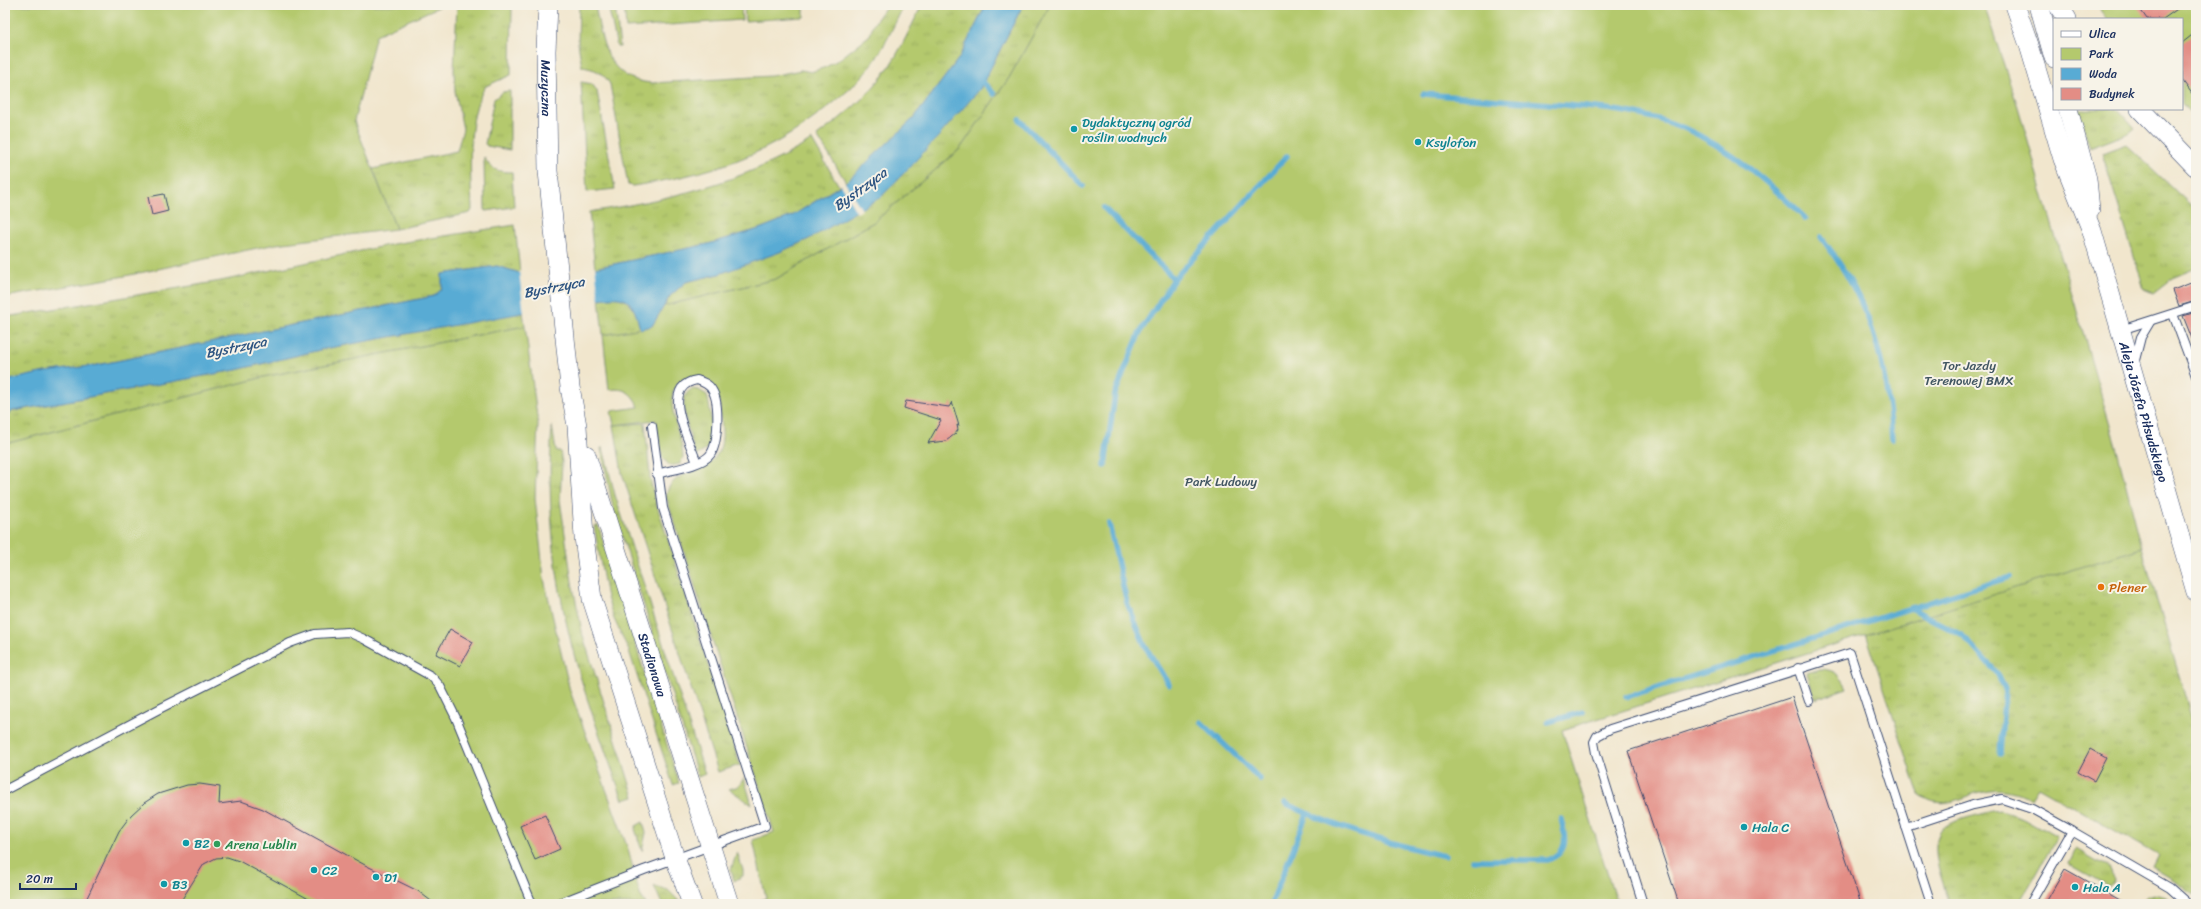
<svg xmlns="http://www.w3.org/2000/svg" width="2201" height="909" viewBox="0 0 2201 909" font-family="Sriracha,sans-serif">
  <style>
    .grass { fill: url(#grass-tufts); stroke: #687c66 }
    .green { fill: #b4c96d; stroke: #687c66 }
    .water { fill: #58abd4; stroke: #3a6d99 }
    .pier { fill: #f1e6cd }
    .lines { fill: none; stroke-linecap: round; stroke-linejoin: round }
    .stream { stroke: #58abd4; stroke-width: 5.5 }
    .building { fill: #e38d85 }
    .service-casing { stroke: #3b4a6f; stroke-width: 10 }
    .tertiary-casing { stroke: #3b4a6f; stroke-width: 20 }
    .service { stroke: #fff; stroke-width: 8 }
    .tertiary { stroke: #fff; stroke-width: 19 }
    .culture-dot { fill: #0f9aa8; stroke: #f7f3e8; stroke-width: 1.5 }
    .food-dot { fill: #e8710a; stroke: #f7f3e8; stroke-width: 1.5 }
    .leisure-dot { fill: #2e9e5b; stroke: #f7f3e8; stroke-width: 1.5 }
    .labels { text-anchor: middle; stroke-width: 4; stroke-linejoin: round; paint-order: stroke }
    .street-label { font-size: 13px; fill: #1b2f5e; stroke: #f7f3e8 }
    .culture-label { font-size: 13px; fill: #0d838f; stroke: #f7f3e8; text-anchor: start }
    .park-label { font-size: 13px; fill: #415662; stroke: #f7f3e8 }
    .food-label { font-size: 13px; fill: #c56008; stroke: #f7f3e8; text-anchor: start }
    .leisure-label { font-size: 13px; fill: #27864d; stroke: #f7f3e8; text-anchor: start }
    .water-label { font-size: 14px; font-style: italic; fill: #2d5481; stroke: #f7f3e8 }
  </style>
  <defs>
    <pattern id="grass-tufts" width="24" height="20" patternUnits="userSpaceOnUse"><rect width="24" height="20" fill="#b4c96d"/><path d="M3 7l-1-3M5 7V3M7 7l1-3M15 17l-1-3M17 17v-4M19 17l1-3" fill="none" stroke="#9aad61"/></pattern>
  </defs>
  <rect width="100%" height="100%" fill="#f7f3e8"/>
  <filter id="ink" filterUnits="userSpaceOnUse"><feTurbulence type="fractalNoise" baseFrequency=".025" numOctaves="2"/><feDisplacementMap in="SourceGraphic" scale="8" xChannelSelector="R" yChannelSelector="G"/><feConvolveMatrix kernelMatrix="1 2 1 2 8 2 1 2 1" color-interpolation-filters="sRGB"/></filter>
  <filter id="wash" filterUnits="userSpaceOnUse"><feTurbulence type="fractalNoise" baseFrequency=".012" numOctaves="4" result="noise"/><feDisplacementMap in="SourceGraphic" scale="16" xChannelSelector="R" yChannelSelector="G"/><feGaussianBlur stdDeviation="0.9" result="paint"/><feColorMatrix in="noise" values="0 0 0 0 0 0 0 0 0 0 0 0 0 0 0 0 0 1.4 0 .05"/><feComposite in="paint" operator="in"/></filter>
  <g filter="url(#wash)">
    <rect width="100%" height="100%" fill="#f1e6cd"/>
    <g class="grass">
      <path d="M 457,5 L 512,5 L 511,75 L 486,86 C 465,115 471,176 472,210 L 470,213 L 396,229 L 373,169 L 457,151 L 463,129 L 455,91 L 454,71 Z"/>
      <path d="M 579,5 L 595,5 C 602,41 606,80 652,83 L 771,76 L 801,70 L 811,72 L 826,67 L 841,58 L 870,35 L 873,25 L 887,5 L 904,5 C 894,25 884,48 871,66 C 858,83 843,95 827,108 C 767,157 708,174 633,186 L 628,185 L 610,84 C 603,72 595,69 582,67 L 578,43 Z"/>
      <polygon points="608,5 615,5 620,47 617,47"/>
      <path d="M 922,5 L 986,5 L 959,58 L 914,118 L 846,182 L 817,136 C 838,120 858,105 875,85 C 896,62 908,32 922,5 Z"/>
      <polygon points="1023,5 1050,5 1009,78 960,149 874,222 776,279 664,306 670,296 686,282 719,274 809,239 980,89"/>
      <polygon points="581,82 592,84 597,91 615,189 587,192"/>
      <polygon points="510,91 510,150 487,146 485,144 494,99 503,92"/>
      <polygon points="2078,109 2118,109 2135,128 2129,133 2090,148"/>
      <path d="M 812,140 L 839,186 L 792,216 L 759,229 L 708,244 L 595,268 L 589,212 C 666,200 746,182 812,140 Z"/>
      <polygon points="2126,144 2196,210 2196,268 2172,278 2153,293 2144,289 2102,153"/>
      <path d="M 484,157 C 491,170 498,172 512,172 L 514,207 L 485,211 Z"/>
      <polygon points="515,225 520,273 497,266 442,274 442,289 434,296 97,365 45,372 5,381 5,317 221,281 393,244"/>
      <path d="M 615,297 C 634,301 636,312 640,329 L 603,335 L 599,299 Z"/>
      <polygon points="523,312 525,326 268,376 5,444 5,415 13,411 236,370 324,349"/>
      <path d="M 692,389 L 699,390 L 707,395 C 711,410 714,436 707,449 L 698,455 L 695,453 C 691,439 683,415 684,401 C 684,395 688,391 692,389 Z"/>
      <polygon points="645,423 650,477 654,496 740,765 718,772 622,473 614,425"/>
      <path d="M 552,426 L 556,451 L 560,451 L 562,462 L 560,500 L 572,582 L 583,636 L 634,797 L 623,800 C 603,744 581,688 568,630 C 552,562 547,495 552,426 Z"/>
      <polygon points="601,448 603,448 615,495 705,774 698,777 613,507"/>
      <polygon points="598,525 679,783 673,785 629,651 614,619 607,598 594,526"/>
      <path d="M 2142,548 L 2196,734 L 2196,897 L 2184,886 L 2152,867 L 2158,855 L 2038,787 L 2031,798 C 2017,792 2005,788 1989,790 C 1961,794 1945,814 1919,794 L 1866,634 Z"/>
      <path d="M 1819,669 C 1834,669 1841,675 1847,688 L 1815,699 L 1807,673 Z"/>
      <polygon points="744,778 752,805 729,789 739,786"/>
      <path d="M 2000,810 L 2023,818 L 2057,837 L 2019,904 L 1950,904 C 1944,883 1922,838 1949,824 C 1954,821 1961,820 1966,818 C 1978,815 1988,811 2000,810 Z"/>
      <polygon points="643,822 646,833 642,851 635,829 636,826"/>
      <polygon points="2076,849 2111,869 2113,882 2108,886 2069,864"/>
      <polygon points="737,852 743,870 743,876 734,881 731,870"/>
      <polygon points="654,886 668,890 679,901 662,904"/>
      <polygon points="2155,894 2166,897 2175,904 2140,903 2147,896"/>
    </g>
    <g class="green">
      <polygon points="5,5 443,5 376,35 354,121 396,229 276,244 125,276 5,297"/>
      <polygon points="624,5 741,5 742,20 626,28"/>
      <polygon points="744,5 804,5 804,17 745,21"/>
      <path d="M 1050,5 L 1984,5 L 2018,107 L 2117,450 L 2142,548 L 1562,730 L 1617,904 L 763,904 L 761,900 L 766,898 L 753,840 L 774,832 L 666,496 C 671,468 706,475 718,453 C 724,442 722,429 721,417 C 719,399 716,374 691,377 C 686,377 679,381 676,386 C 664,402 683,438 683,457 L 680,464 L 670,466 L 662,457 L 656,420 L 614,425 L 611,411 L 639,407 C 632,393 625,387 609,390 L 603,335 L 652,326 L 664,306 L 776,279 L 874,222 L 960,149 L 1009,78 Z"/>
      <polygon points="2096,5 2196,5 2196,119 2182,104 2182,19 2107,19"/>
      <polygon points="525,326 538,424 535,498 544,579 570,691 628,849 640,895 646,904 5,904 5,444 268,376"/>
    </g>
    <path class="water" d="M 986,5 L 1023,5 L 980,89 L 938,137 L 881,197 L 809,239 L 780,252 L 719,274 L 686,282 L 670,296 L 652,326 L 640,329 C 633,300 629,295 599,299 L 324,349 L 236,370 L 13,411 L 5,415 L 5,381 L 45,372 L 97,365 L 434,296 L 442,289 L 442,274 L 497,266 L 520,273 L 595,268 L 708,244 L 759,229 L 792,216 L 846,182 L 914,118 L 959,58 Z"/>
    <g class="pier">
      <polygon points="844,181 862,210 857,213 839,183"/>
      <polygon points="595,266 599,301 524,314 519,271"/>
    </g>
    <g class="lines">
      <g class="stream">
        <polyline points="978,77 994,94"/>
        <path d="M 1423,94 C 1461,97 1500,100 1538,103 C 1587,107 1638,109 1684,128 C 1731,149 1769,183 1805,218"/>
        <polyline points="1020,120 1083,186"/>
        <polyline points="1104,208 1174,279"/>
        <path d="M 1821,237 C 1871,303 1886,358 1892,439"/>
        <polyline points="1105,466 1115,394 1140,332 1174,279 1287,156"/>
        <polyline points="1109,524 1127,603 1145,646 1169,685"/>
        <polyline points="1911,608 2010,577"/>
        <polyline points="1626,697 1911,608 1963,636 1997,673 2005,689 2000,754"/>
        <polyline points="1201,722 1260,779"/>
        <polyline points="1548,722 1583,712"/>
        <path d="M 1285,803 C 1335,828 1391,844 1445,856"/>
        <path d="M 1472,860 L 1548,860 C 1569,852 1566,838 1561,819"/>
        <polyline points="1271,904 1307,814"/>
      </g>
    </g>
    <g id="blocks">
      <g class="building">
        <polygon points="2137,5 2183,5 2163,19 2147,19"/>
        <polygon points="2196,32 2196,99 2182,80 2182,43"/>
        <polygon points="164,194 168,211 152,215 148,197"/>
        <polygon points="2196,281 2196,301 2179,306 2173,290"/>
        <polygon points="2196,312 2196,346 2195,346 2183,316"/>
        <polygon points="906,401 949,407 952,402 959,426 957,425 958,430 955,434 946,441 928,443 941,420 904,408"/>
        <polygon points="450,629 473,642 460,666 436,654"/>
        <polygon points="1792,697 1861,904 1679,904 1628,751"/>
        <polygon points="2090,749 2106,758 2094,781 2078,772"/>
        <polygon points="200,784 220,787 219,804 241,801 263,809 365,865 418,891 435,904 318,904 239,861 227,857 216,858 204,864 179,904 84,904 119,831 131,815 144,803 158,794 187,785"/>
        <polygon points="545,815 560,849 535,860 520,826"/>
        <polygon points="2065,869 2127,904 2045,904"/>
      </g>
    </g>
  </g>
  <g filter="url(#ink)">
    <use href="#blocks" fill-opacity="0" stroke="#3b4a6f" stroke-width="1"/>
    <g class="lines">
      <g class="service-casing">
        <g id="service">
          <polyline points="2173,314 2196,376"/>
          <polyline points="2121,330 2196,306"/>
          <polyline points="2134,364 2141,337 2150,322"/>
          <path d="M 657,474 C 670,470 700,466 709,456 C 719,446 720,402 712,390 C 709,384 703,382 697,380 C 658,386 690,441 697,463"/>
          <polyline points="1798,668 1809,701"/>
          <polyline points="5,790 161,708 290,643 315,634 348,632 364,639 431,676 440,686 456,718 532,904"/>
          <polyline points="1906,827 1973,805 2002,799 2032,809 2072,831 2170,888 2188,904"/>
          <polyline points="557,904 644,870 765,826 663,508 652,426"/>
          <polyline points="1643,904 1596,753 1594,742 1597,736 1610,729 1850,653 1931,904"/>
          <polyline points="2030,904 2072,831"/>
        </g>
      </g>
      <g class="tertiary-casing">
        <g id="tertiary">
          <path id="s1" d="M 548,5 L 546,51 L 548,171 L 570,387 L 577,426 L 584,537 L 592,599 L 675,858 L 692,904"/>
          <path id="s2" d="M 2015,5 L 2029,45 L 2063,159 L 2092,231 L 2196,592"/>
          <polyline points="2039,5 2054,58"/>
          <polyline points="2058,5 2067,19"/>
          <polyline points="2068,109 2087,179 2090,210"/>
          <polyline points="2140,109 2196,167"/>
          <path id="s3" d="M 586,455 L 729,904"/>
        </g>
      </g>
      <use href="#service" class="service"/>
      <use href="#tertiary" class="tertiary"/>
    </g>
  </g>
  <g class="culture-dot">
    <circle cx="1074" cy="129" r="4"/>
    <circle cx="1418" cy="142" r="4"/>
    <circle cx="1744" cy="827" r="4"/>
    <circle cx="186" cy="843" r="4"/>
    <circle cx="314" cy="870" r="4"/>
    <circle cx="376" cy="877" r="4"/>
    <circle cx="164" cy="884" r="4"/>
    <circle cx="2075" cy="887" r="4"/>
  </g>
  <circle class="food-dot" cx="2101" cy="587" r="4"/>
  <circle class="leisure-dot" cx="217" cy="844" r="4"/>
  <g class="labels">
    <g class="street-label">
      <text dy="5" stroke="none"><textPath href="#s1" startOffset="83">Muzyczna</textPath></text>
      <text dy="5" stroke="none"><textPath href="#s2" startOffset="427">Aleja Józefa Piłsudskiego</textPath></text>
      <text dy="5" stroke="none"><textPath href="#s3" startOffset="220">Stadionowa</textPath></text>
    </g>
    <g class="culture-label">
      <text x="1082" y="127">Dydaktyczny ogród<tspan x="1082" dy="15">roślin wodnych</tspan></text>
      <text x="1426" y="147">Ksylofon</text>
      <text x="1752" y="832">Hala C</text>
      <text x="194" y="848">B2</text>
      <text x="322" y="875">C2</text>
      <text x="384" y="882">D1</text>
      <text x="172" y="889">B3</text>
      <text x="2083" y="892">Hala A</text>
    </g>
    <g class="park-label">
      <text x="1969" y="370">Tor Jazdy<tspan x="1969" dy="15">Terenowej BMX</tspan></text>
      <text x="1221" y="486">Park Ludowy</text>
    </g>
    <g class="food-label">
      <text x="2109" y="592">Plener</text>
    </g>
    <g class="leisure-label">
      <text x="225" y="849">Arena Lublin</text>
    </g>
    <g class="water-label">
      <text transform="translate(860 189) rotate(-36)" y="5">Bystrzyca</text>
      <text transform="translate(554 287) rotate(-11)" y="5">Bystrzyca</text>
      <text transform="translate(236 347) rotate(-11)" y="5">Bystrzyca</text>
    </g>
  </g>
  <rect width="2201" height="909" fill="none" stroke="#f7f3e8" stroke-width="20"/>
  <rect x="2053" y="18" width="130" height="92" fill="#f7f3e8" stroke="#9fa5b1"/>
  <rect x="2061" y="31" width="20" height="6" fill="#ffffff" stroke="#9fa5b1"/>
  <text x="2089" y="38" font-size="12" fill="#1b2f5e">Ulica</text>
  <rect x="2061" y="48" width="20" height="12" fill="#b4c96d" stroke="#9fa5b1"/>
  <text x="2089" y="58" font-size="12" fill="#1b2f5e">Park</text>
  <rect x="2061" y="68" width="20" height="12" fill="#58abd4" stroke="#9fa5b1"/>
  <text x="2089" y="78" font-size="12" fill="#1b2f5e">Woda</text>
  <rect x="2061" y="88" width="20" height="12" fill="#e38d85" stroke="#9fa5b1"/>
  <text x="2089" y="98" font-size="12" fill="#1b2f5e">Budynek</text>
  <path d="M20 883v6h56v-6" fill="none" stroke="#1b2f5e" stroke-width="2"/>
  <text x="26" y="883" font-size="12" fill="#1b2f5e" stroke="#f7f3e8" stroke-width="3" paint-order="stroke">20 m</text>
</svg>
